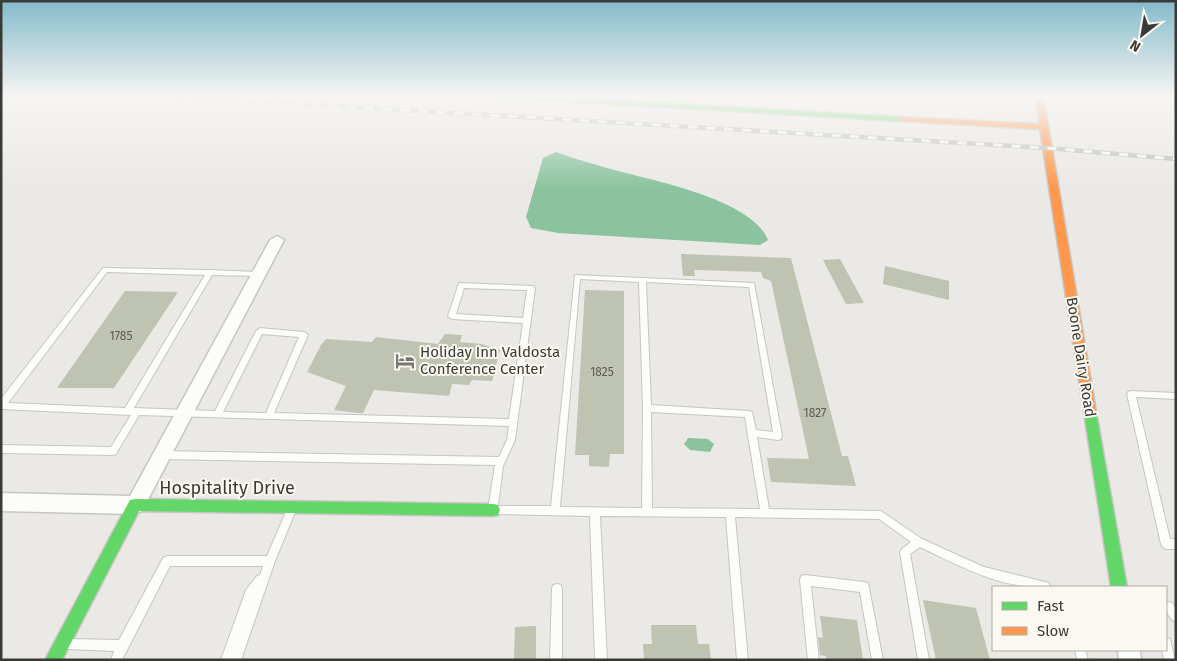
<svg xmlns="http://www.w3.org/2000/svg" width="1177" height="661" viewBox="0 0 1177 661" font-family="'Fira Sans',sans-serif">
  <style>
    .water { fill: #8bc39e }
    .building { fill: #bfc3b1 }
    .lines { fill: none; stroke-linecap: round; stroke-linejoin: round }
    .lane-casing { stroke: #c6c5c2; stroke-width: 2 }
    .street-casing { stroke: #c6c5c2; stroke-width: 3 }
    .fast-casing { stroke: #c6c5c2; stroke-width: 3 }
    .slow-casing { stroke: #c6c5c2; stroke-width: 3 }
    .lane { fill: #fcfcfb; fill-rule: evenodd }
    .street { fill: #fcfcfb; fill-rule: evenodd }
    .fast { fill: #63d668; fill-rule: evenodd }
    .slow { fill: #ff974d; fill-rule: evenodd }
    .rail-casing { stroke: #c1c1c0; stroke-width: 4.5 }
    .rail { stroke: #faf8f0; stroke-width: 3; stroke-dasharray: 9; stroke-linecap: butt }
    .labels { text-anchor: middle; stroke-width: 4; stroke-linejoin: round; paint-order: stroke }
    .number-label { font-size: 12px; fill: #5b5c56 }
    .poi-label { font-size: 15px; fill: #3a3a37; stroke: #faf8f0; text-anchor: start }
    .street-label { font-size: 15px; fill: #3a3a37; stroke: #faf8f0 }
    .near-street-label { font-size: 18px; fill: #3a3a37; stroke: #faf8f0 }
  </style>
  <rect width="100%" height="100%" fill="#ebe9e5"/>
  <g class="water">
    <path d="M 556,152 C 578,160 600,166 622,172 C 660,182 753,201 768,240 L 760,245 L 558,233 L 531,228 L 526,217 L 543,158 Z"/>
    <polygon points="688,438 708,439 714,444 710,452 690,450 684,444"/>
  </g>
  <g class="building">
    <polygon points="681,254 791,258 842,456 848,456 856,486 771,482 767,458 809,459 771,281 763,278 761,272 694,270 695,276 683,276"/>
    <polygon points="840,259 864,303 846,304 823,260"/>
    <polygon points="885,266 949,281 949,300 883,284"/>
    <polygon points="585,290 624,291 624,454 610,454 609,467 589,466 589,455 575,455"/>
    <polygon points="125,291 178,292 114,388 57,388"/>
    <polygon points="445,334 462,335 460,342 482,344 500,350 492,381 472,380 469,385 452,384 449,396 374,390 363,413 358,413 334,410 346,386 307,372 321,345 326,339 372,342 376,337 438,344"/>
    <polygon points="923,600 976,608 990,660 936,660"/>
    <polygon points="820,616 857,620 863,660 826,660 826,656 820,655 818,637 823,638"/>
    <polygon points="651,625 696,625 698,644 709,644 711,660 644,660 643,644 652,644"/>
    <polygon points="536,626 536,660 514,660 515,627"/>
  </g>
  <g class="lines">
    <g class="lane-casing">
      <g id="lane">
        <path d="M 103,268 L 210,270 L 259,272 L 262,274 L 259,276 L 212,275 L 134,408 L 215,411 L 256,331 L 260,328 L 304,332 L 308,335 L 274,413 L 509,419 L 523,323 L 452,319 L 448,316 L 459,283 L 533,286 L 535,288 L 515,440 L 503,466 L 498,506 L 551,506 L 575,275 L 754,283 L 782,436 L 781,439 L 778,440 L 757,437 L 769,509 L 881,511 L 922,539 L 984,567 L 1045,582 L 1049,583 L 1050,587 C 1002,590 962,567 920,547 L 910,554 L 929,660 L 918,660 L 900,552 L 902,549 L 911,542 L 879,519 L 735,517 L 748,660 L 737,660 L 726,517 L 600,516 L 607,660 L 595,660 L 590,516 L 493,514 L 490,513 L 488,510 L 495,465 L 162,459 L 159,458 L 158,455 L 159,452 L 162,451 L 499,457 L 507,440 L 509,426 L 139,415 L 116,454 L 113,455 L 1,453 L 1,445 L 111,447 L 131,415 L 1,409 L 1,399 ZM 107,272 L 205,275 L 125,408 L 8,403 ZM 580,279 L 639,282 L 643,408 L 642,508 L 560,507 ZM 646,282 L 749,287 L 773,432 L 756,430 L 752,412 L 749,411 L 651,405 ZM 464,288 L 527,290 L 523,318 L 456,314 ZM 262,334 L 299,337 L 266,413 L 223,412 ZM 651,412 L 745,417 L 760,509 L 652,508 Z"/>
        <polygon points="1131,391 1176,393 1176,399 1136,397 1170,539 1176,539 1176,549 1166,549 1163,547 1161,544 1127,394 1128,392"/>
        <polygon points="291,506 294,507 296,510 275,561 241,660 221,660 246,590 257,576 260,575 263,566 170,566 122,660 111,660 114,651 68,649 64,648 63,644 64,640 68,639 119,640 163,558 167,556 267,556 288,507"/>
        <polygon points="805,575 864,582 868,583 883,660 872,660 860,592 811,586 819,660 808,660 800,580 801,576"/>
        <polygon points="557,584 561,585 562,589 562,660 550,660 552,589 553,585"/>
        <path d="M 1170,602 C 1177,605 1176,615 1176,622 C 1169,619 1165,610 1166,603 Z"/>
        <polygon points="1166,638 1170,639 1175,660 1164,660 1162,650 1166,650"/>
        <polygon points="1075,650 1085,650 1088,660 1077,660"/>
      </g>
    </g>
    <g class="street-casing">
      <g id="street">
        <polygon points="277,236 284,240 142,511 135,514 1,511 1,493 130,496 270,240"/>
        <polygon points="1118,650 1140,650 1141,660 1119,660"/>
      </g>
    </g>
    <g class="fast-casing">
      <g id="fast">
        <polygon points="482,95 528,95 900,117 904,119 900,121 486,97"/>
        <polygon points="1090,407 1094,408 1096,412 1127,587 1111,587 1084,412 1086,408"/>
        <polygon points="135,499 493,504 498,505 500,510 498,515 493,516 139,511 62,660 45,660 130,500"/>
      </g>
    </g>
    <g class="slow-casing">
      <polygon id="slow" points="1035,95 1043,95 1096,412 1094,416 1090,417 1086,416 1084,412 1040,129 900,121 896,119 900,117 1040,124"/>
    </g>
    <use href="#lane" class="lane"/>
    <use href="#street" class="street"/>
    <use href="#fast" class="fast"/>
    <use href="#slow" class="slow"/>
    <g class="rail-casing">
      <polyline id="rail" points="149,95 1047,148 1176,159"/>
    </g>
    <use href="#rail" class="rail"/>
  </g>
  <linearGradient id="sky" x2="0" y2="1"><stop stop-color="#83baca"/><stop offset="0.51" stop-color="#f6f5f3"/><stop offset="1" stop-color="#f6f5f3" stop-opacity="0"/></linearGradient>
  <rect width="1177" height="188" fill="url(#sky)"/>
  <defs>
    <g id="hotel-bare" transform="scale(1.5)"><path d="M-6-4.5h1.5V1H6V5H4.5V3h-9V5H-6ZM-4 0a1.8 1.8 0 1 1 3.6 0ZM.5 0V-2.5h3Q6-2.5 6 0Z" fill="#787774" stroke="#faf8f0" stroke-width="2.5" paint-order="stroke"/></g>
  </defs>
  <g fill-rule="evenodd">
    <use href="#hotel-bare" x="405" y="361"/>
  </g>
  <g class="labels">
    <g class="number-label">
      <text x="121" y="340">1785</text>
      <text x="602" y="376">1825</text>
      <text x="815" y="417">1827</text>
    </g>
    <g class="poi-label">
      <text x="420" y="357">Holiday Inn Valdosta<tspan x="420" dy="17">Conference Center</tspan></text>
    </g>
    <g class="street-label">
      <text transform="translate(1081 357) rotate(81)" y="5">Boone Dairy Road</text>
    </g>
    <g class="near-street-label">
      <text x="227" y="494">Hospitality Drive</text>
    </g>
  </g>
  <rect width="1177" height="661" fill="none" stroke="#3a3a37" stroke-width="5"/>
  <rect x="992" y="586" width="175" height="65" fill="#faf8f0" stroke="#adaca6"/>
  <rect x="1002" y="602" width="25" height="8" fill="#63d668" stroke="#adaca6"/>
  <text x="1037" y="611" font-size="15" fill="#3a3a37">Fast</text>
  <rect x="1002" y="627" width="25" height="8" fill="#ff974d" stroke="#adaca6"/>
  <text x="1037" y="636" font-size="15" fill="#3a3a37">Slow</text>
  <g transform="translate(1142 35) rotate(211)" stroke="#faf8f0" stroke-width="4" paint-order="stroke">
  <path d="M0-4L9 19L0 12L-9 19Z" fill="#3a3a37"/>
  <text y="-8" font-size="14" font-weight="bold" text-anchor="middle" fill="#3a3a37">N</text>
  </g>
</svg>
